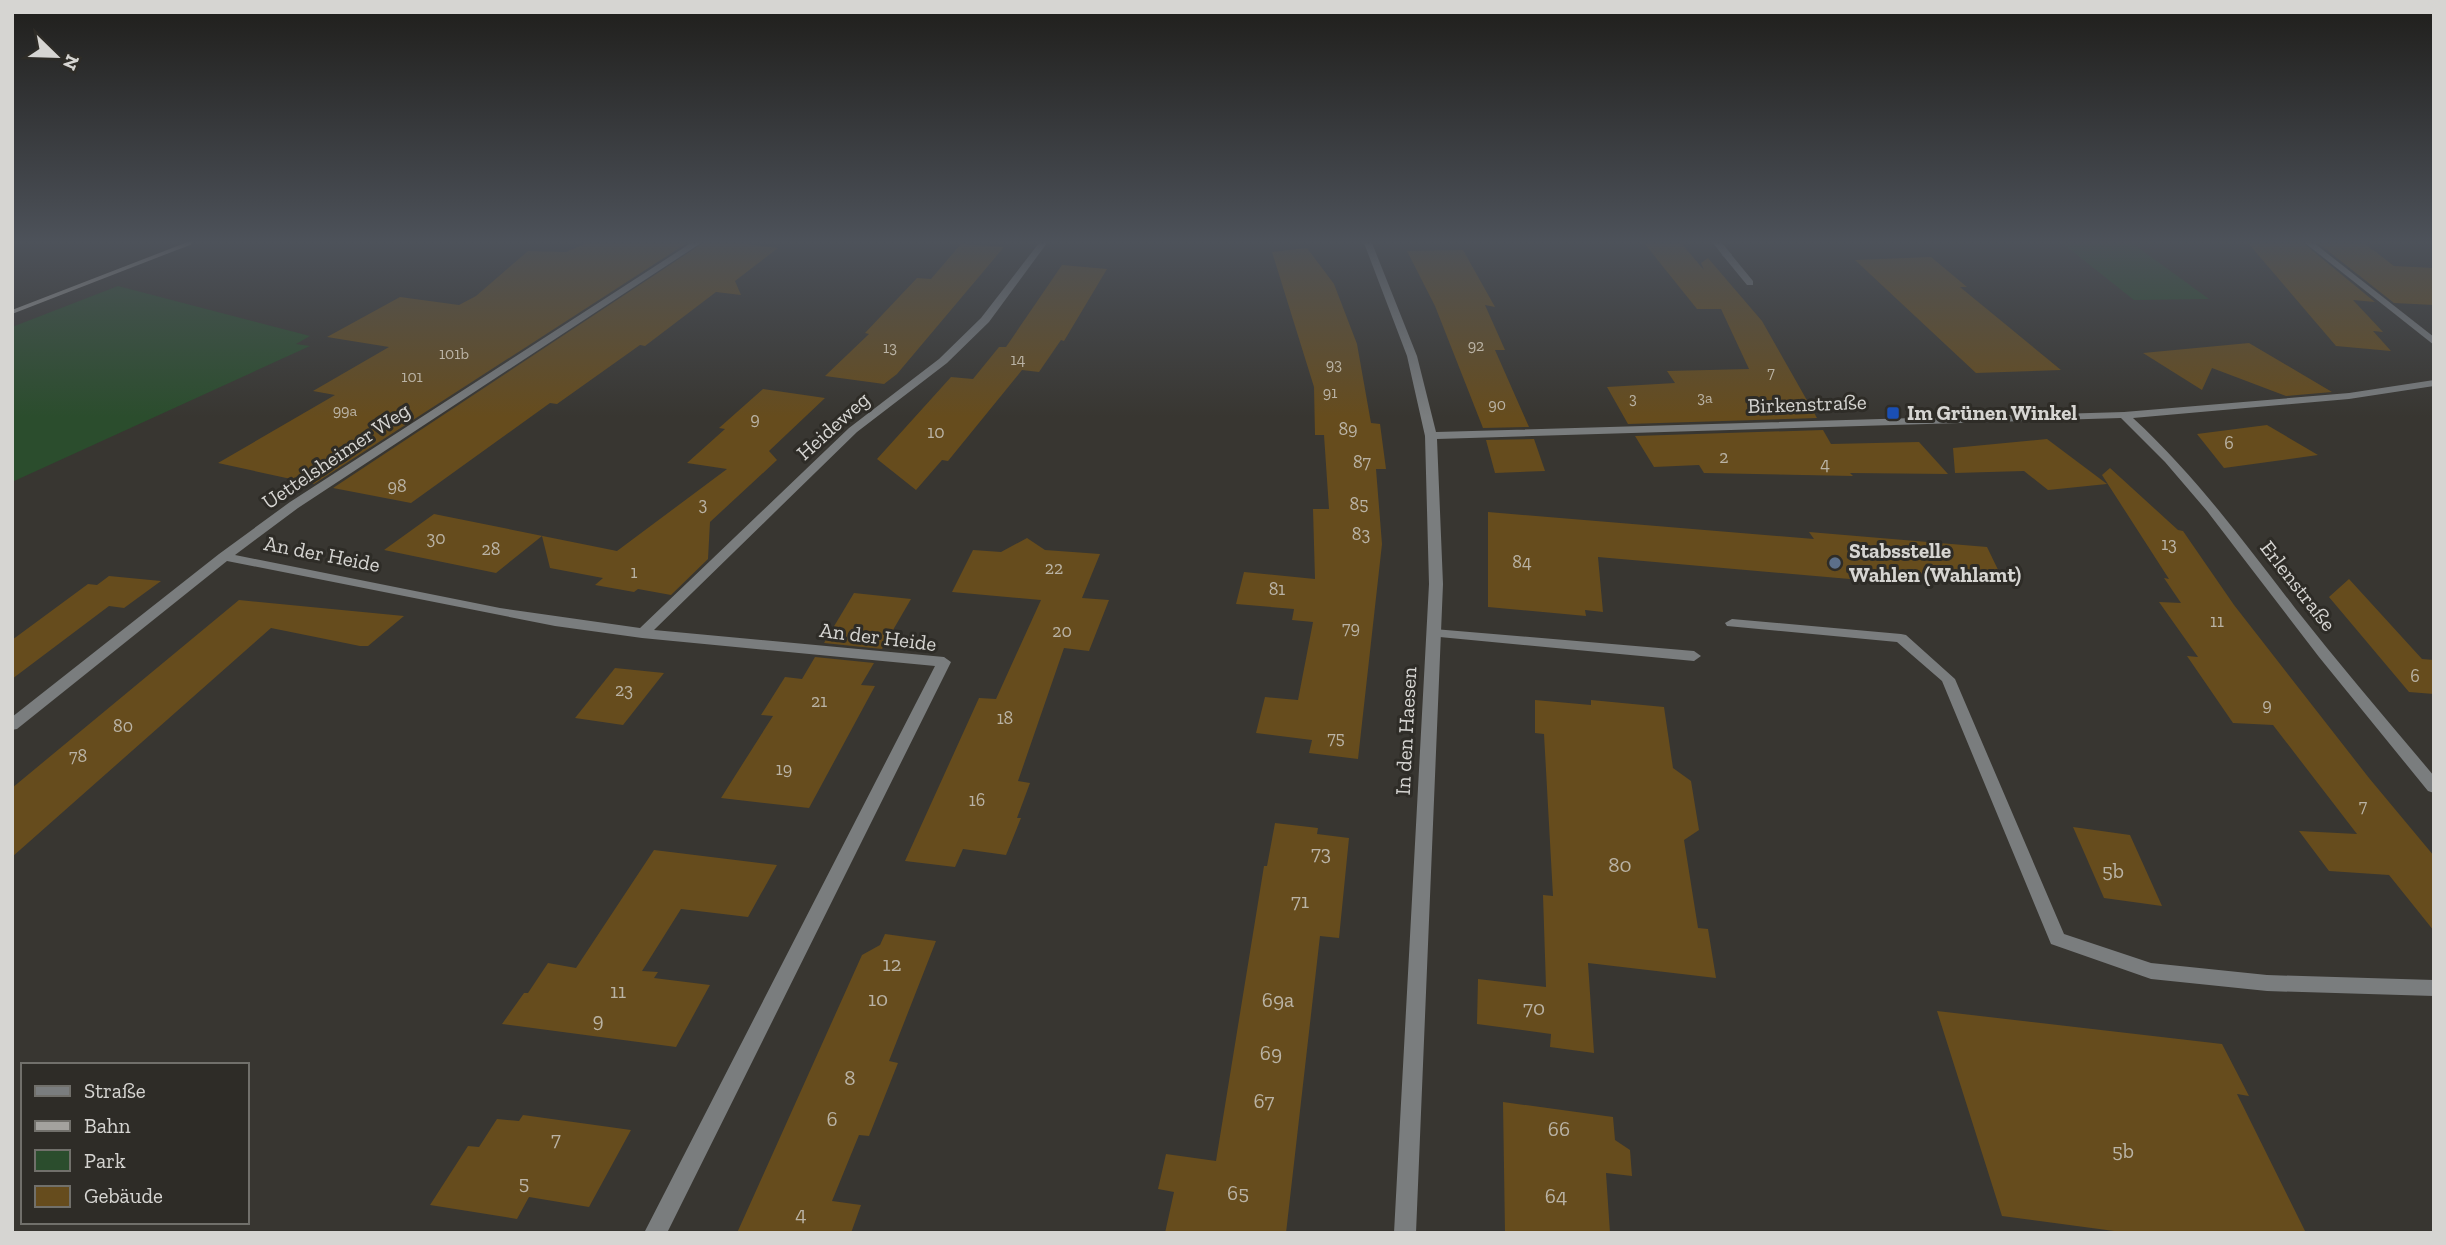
<svg xmlns="http://www.w3.org/2000/svg" width="2446" height="1245" viewBox="0 0 2446 1245" font-family="'Zilla Slab',serif">
  <style>
    .green { fill: #2b4d2d }
    .building { fill: #664c1d }
    .lines { fill: none; stroke-linecap: round; stroke-linejoin: round }
    .lane { fill: #7a7d7e; fill-rule: evenodd }
    .street { fill: #7a7d7e; fill-rule: evenodd }
    .rail { stroke: #a3a29e; stroke-width: 3.5 }
    .transit-dot { fill: #1a4fb4; stroke: #2e2c27; stroke-width: 2.5 }
    .service-dot { fill: #5c6f8a; stroke: #2e2c27; stroke-width: 2.5 }
    .labels { text-anchor: middle; stroke-width: 6; stroke-linejoin: round; paint-order: stroke }
    .far-number-label { font-size: 16px; fill: #bab3a5 }
    .number-label { font-size: 18px; fill: #bab3a5 }
    .street-label { font-size: 21px; fill: #d6d5d2; stroke: #2e2c27 }
    .poi-label { font-size: 21px; font-weight: bold; fill: #d6d5d2; stroke: #2e2c27; text-anchor: start }
    .near-number-label { font-size: 21px; fill: #bab3a5 }
  </style>
  <rect width="100%" height="100%" fill="#383631"/>
  <g class="green">
    <polygon points="2062,243 2132,243 2209,299 2134,300"/>
    <polygon points="118,286 310,336 296,344 310,346 12,482 12,327"/>
  </g>
  <g class="building">
    <polygon points="587,243 687,243 314,484 218,463 335,395 313,391 389,347 327,337 400,297 459,305 476,296 528,251 566,252"/>
    <polygon points="703,243 739,243 778,248 735,281 741,295 716,292 645,346 640,345 557,404 550,403 411,503 333,488"/>
    <polygon points="1644,243 1681,243 1704,270 1701,263 1708,258 1762,321 1817,418 1628,424 1607,387 1675,383 1667,371 1749,369 1721,309 1697,309"/>
    <polygon points="2248,243 2303,243 2375,302 2353,300 2383,332 2373,331 2391,351 2336,346"/>
    <polygon points="2318,243 2364,243 2394,266 2434,268 2434,305 2394,303"/>
    <polygon points="961,244 1004,247 897,374 884,384 825,376 869,334 865,333 917,278 931,279"/>
    <polygon points="1307,248 1334,284 1357,344 1371,423 1380,424 1386,469 1376,469 1382,544 1358,759 1309,753 1312,740 1256,733 1265,697 1298,700 1313,622 1292,620 1294,609 1236,604 1244,572 1315,579 1313,509 1329,509 1324,435 1315,435 1314,387 1272,252"/>
    <polygon points="1463,250 1495,307 1485,305 1505,350 1495,350 1529,427 1483,428 1435,306 1407,251"/>
    <polygon points="1931,257 1967,287 1960,287 2061,370 1976,373 1855,260"/>
    <polygon points="1062,265 1107,269 1064,341 1061,340 1039,372 1022,370 948,461 942,460 916,490 877,459 951,377 973,379 999,347 1006,347"/>
    <polygon points="2249,343 2332,392 2286,396 2212,368 2202,390 2143,353"/>
    <polygon points="763,389 825,398 769,451 777,460 710,522 708,559 671,595 638,589 634,592 595,585 603,578 550,568 542,536 496,573 384,550 434,514 617,551 727,469 687,463 725,429 719,428"/>
    <polygon points="2267,425 2318,455 2224,468 2197,434"/>
    <polygon points="1823,430 1831,444 1919,442 1948,474 1850,473 1853,476 1704,473 1699,465 1654,467 1635,436"/>
    <polygon points="1534,439 1545,471 1495,473 1486,440"/>
    <polygon points="2047,439 2107,484 2048,490 2024,471 1955,473 1953,448"/>
    <polygon points="2110,468 2178,530 2183,531 2234,605 2369,778 2434,856 2434,931 2389,875 2329,871 2299,831 2357,834 2273,725 2233,723 2187,656 2198,657 2159,602 2181,603 2164,578 2169,579 2102,475"/>
    <polygon points="1488,512 1814,539 1809,532 1987,547 2003,580 1902,572 1907,584 1598,557 1603,612 1585,610 1586,616 1488,607"/>
    <polygon points="1027,538 1045,550 1100,554 1082,598 1109,600 1089,651 1064,648 1018,781 1030,783 1017,818 1021,818 1006,855 963,849 955,867 905,861 979,698 996,699 1041,600 952,592 973,550 1001,552"/>
    <polygon points="109,576 161,581 124,608 109,606 12,679 12,640 88,584 97,585"/>
    <polygon points="2349,579 2422,659 2434,660 2434,694 2409,692 2329,597"/>
    <polygon points="854,593 911,599 882,649 824,643"/>
    <polygon points="239,600 404,616 368,646 360,646 271,628 12,857 12,788"/>
    <polygon points="815,657 874,663 861,685 875,686 809,808 721,798 773,716 761,715 785,677 802,679"/>
    <polygon points="615,668 664,673 623,725 575,718"/>
    <polygon points="1535,700 1591,705 1591,700 1664,707 1673,768 1691,781 1699,830 1684,840 1698,928 1708,929 1716,978 1588,963 1594,1053 1550,1047 1551,1034 1477,1024 1478,979 1546,987 1543,895 1553,896 1544,734 1535,733"/>
    <polygon points="1275,823 1318,828 1317,834 1349,838 1339,938 1320,936 1286,1233 1165,1233 1174,1192 1158,1189 1166,1154 1216,1161 1264,866 1267,866"/>
    <polygon points="2073,827 2130,835 2162,906 2104,898"/>
    <polygon points="654,850 777,865 748,917 681,909 642,971 658,972 654,978 710,985 676,1047 502,1024 524,993 528,993 548,963 576,968"/>
    <polygon points="885,934 936,941 889,1061 898,1063 869,1136 859,1135 832,1201 861,1205 851,1233 737,1233 862,955 880,945"/>
    <polygon points="1937,1011 2222,1044 2249,1096 2237,1094 2306,1233 2129,1233 2002,1216"/>
    <polygon points="1503,1102 1613,1117 1615,1140 1630,1150 1632,1176 1606,1173 1610,1233 1505,1233"/>
    <polygon points="523,1115 631,1130 589,1207 529,1197 517,1219 430,1205 468,1146 479,1147 497,1119 519,1121"/>
  </g>
  <g class="lines">
    <g class="lane">
      <polygon points="1727,252 1730,253 1753,281 1753,285 1747,285 1724,257 1722,255"/>
      <polygon points="1732,619 1901,634 1906,635 1955,679 2064,934 2151,963 2267,975 2434,980 2434,996 2267,991 2151,979 2051,944 1942,681 1897,642 1727,626 1725,623"/>
      <polygon points="1434,629 1694,651 1701,656 1694,661 1429,636 1427,633"/>
    </g>
    <g class="street">
      <polygon points="691,243 701,243 298,508 235,555 500,608 640,628 849,428 939,359 981,318 1039,243 1047,243 989,322 947,363 857,432 654,630 944,657 951,662 667,1233 644,1233 935,666 642,638 555,626 227,561 17,729 12,730 12,717 219,554 290,502"/>
      <path d="M 1364,243 L 1372,243 L 1417,356 L 1436,432 L 2124,412 L 2349,393 L 2434,380 L 2434,386 L 2349,399 L 2133,418 C 2195,475 2244,542 2295,608 C 2340,665 2387,720 2434,776 L 2434,793 L 2428,791 L 2319,657 L 2207,511 L 2165,462 L 2121,418 L 1437,439 L 1443,584 L 1416,1233 L 1394,1233 L 1429,584 L 1425,436 L 1407,356 Z"/>
      <polygon points="1713,243 1722,243 1732,255 1730,257 1724,257"/>
      <polygon points="2305,243 2314,243 2434,337 2434,345"/>
    </g>
    <polyline class="rail" points="12,312 190,243"/>
  </g>
  <linearGradient id="sky" x2="0" y2="1"><stop stop-color="#1f1e1b"/><stop offset="0.58" stop-color="#4d525a"/><stop offset="1" stop-color="#4d525a" stop-opacity="0"/></linearGradient>
  <rect width="2446" height="417" fill="url(#sky)"/>
  <rect class="transit-dot" x="1886" y="406" width="14" height="14" rx="3.5"/>
  <circle class="service-dot" cx="1835" cy="563" r="7"/>
  <g class="labels">
    <g class="far-number-label">
      <text x="1476" y="351">92</text>
      <text x="890" y="353">13</text>
      <text x="454" y="359">101b</text>
      <text x="1018" y="365">14</text>
      <text x="1334" y="370">93</text>
      <text x="1771" y="378">7</text>
      <text x="412" y="382">101</text>
      <text x="1330" y="398">91</text>
      <text x="1705" y="403">3a</text>
      <text x="1633" y="404">3</text>
      <text x="1497" y="410">90</text>
      <text x="345" y="416">99a</text>
    </g>
    <g class="number-label">
      <text x="755" y="425">9</text>
      <text x="1348" y="435">89</text>
      <text x="936" y="438">10</text>
      <text x="2229" y="449">6</text>
      <text x="1724" y="463">2</text>
      <text x="1362" y="468">87</text>
      <text x="1825" y="470">4</text>
      <text x="397" y="492">98</text>
      <text x="703" y="510">3</text>
      <text x="1359" y="510">85</text>
      <text x="1361" y="540">83</text>
      <text x="436" y="544">30</text>
      <text x="2169" y="550">13</text>
      <text x="491" y="555">28</text>
      <text x="1522" y="568">84</text>
      <text x="1054" y="574">22</text>
      <text x="634" y="578">1</text>
      <text x="1277" y="595">81</text>
      <text x="2217" y="627">11</text>
      <text x="1351" y="634">79</text>
      <text x="1062" y="637">20</text>
      <text x="2415" y="682">6</text>
      <text x="624" y="696">23</text>
      <text x="819" y="707">21</text>
      <text x="2267" y="711">9</text>
      <text x="1005" y="724">18</text>
      <text x="123" y="732">80</text>
      <text x="1336" y="744">75</text>
      <text x="78" y="762">78</text>
      <text x="784" y="775">19</text>
      <text x="977" y="806">16</text>
      <text x="2363" y="812">7</text>
    </g>
    <g class="street-label">
      <text transform="translate(1807 404) rotate(-2)" y="7">Birkenstraße</text>
      <text transform="translate(833 426) rotate(-42)" y="7">Heideweg</text>
      <text transform="translate(336 456) rotate(-34)" y="7">Uettelsheimer Weg</text>
      <text transform="translate(322 554) rotate(11)" y="7">An der Heide</text>
      <text transform="translate(2298 586) rotate(52)" y="7">Erlenstraße</text>
      <text transform="translate(878 637) rotate(7)" y="7">An der Heide</text>
      <text transform="translate(1406 731) rotate(-87)" y="7">In den Haesen</text>
    </g>
    <g class="poi-label">
      <text x="1907" y="420">Im Grünen Winkel</text>
      <text x="1849" y="558">Stabsstelle<tspan x="1849" dy="24">Wahlen (Wahlamt)</tspan></text>
    </g>
    <g class="near-number-label">
      <text x="1321" y="860">73</text>
      <text x="1620" y="872">80</text>
      <text x="2113" y="878">5b</text>
      <text x="1300" y="908">71</text>
      <text x="892" y="971">12</text>
      <text x="618" y="998">11</text>
      <text x="878" y="1006">10</text>
      <text x="1278" y="1007">69a</text>
      <text x="1534" y="1015">70</text>
      <text x="598" y="1027">9</text>
      <text x="1271" y="1060">69</text>
      <text x="850" y="1085">8</text>
      <text x="1264" y="1108">67</text>
      <text x="832" y="1126">6</text>
      <text x="1559" y="1136">66</text>
      <text x="556" y="1146">7</text>
      <text x="2123" y="1158">5b</text>
      <text x="524" y="1190">5</text>
      <text x="1238" y="1200">65</text>
      <text x="1556" y="1203">64</text>
      <text x="801" y="1221">4</text>
    </g>
  </g>
  <rect width="2446" height="1245" fill="none" stroke="#d6d5d2" stroke-width="28"/>
  <rect x="21" y="1063" width="228" height="161" fill="#2e2c27" stroke="#71706b" stroke-width="2"/>
  <rect x="35" y="1086" width="35" height="10" fill="#7a7d7e" stroke="#71706b" stroke-width="2"/>
  <text x="84" y="1098" font-size="21" fill="#d6d5d2">Straße</text>
  <rect x="35" y="1121" width="35" height="10" fill="#a3a29e" stroke="#71706b" stroke-width="2"/>
  <text x="84" y="1133" font-size="21" fill="#d6d5d2">Bahn</text>
  <rect x="35" y="1150" width="35" height="21" fill="#2b4d2d" stroke="#71706b" stroke-width="2"/>
  <text x="84" y="1168" font-size="21" fill="#d6d5d2">Park</text>
  <rect x="35" y="1186" width="35" height="21" fill="#664c1d" stroke="#71706b" stroke-width="2"/>
  <text x="84" y="1203" font-size="21" fill="#d6d5d2">Gebäude</text>
  <g transform="translate(56 56) rotate(113)" stroke="#2e2c27" stroke-width="5" paint-order="stroke">
  <path d="M0-5L12 26L0 18L-12 26Z" fill="#d6d5d2"/>
  <text y="-10" font-size="19" font-weight="bold" text-anchor="middle" fill="#d6d5d2">N</text>
  </g>
</svg>
